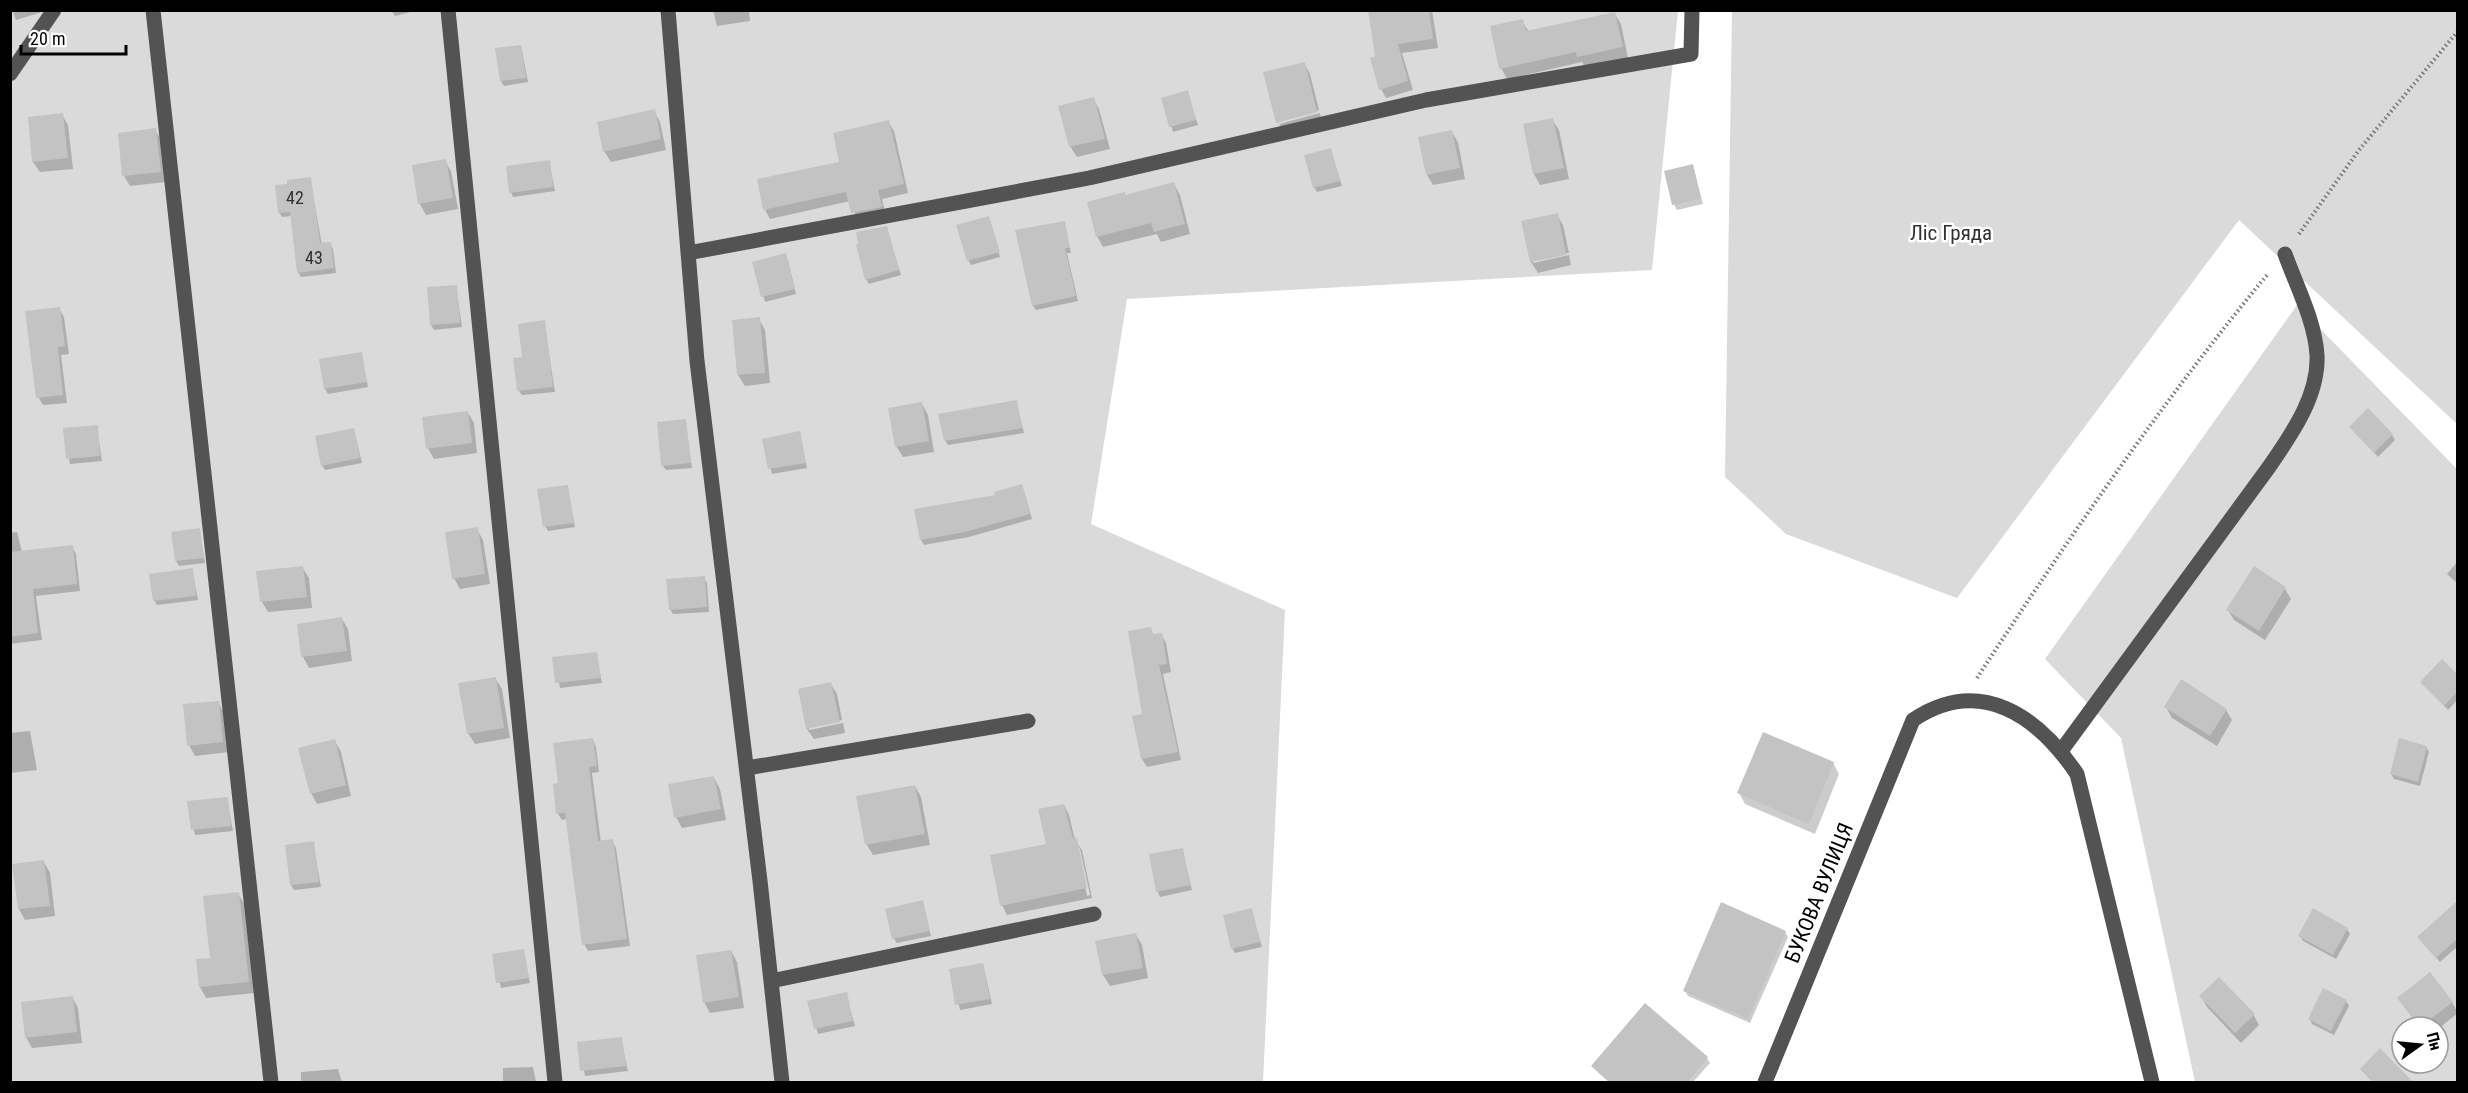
<svg xmlns="http://www.w3.org/2000/svg" width="2468" height="1093" font-family="'Roboto Condensed',sans-serif">
	<style>
		.green { fill: #dadada; fill-rule: evenodd }
		.shadow { fill: #0003; fill-rule: evenodd }
		.building { fill: #c3c3c3 }
		.lines { fill: none; stroke-linecap: round; stroke-linejoin: round }
		.path { stroke: #757575; stroke-width: 4; stroke-dasharray: 1.5 3; stroke-linecap: butt }
		.minor { stroke: #535353; stroke-width: 15 }
		.labels { text-anchor: middle; dominant-baseline: central; stroke-width: 5; stroke-linejoin: round; paint-order: stroke }
		.number-label { font-size: 18px; fill: #313131 }
		.park-label { font-size: 21px; fill: #313131; stroke: #fff }
		.street-label { font-size: 21px; fill: #000; stroke: #fff }
	</style>
	<rect width="100%" height="100%" fill="#fff"/>
	<!-- green -->
	<path class="green" d="M 10,11 L 1678,11 L 1652,270 L 1127,299 L 1091,524 L 1285,610 L 1263,1082 L 11,1082 Z
		M 1732,11 L 2457,11 L 2457,424 L 2239,220 L 1957,598 L 1786,534 L 1725,477 Z
		M 2297,305 L 2457,469 L 2457,1082 L 2195,1082 L 2121,738 L 2045,659 ZM 2402,1027 L 2438,1027 L 2438,1063 L 2402,1063 Z"/>
	<!-- shadow -->
	<path class="shadow" d="M 12,10 L 49,10 L 16,20 Z
		M 391,10 L 420,10 L 395,16 Z
		M 713,10 L 749,10 L 750,21 L 717,26 Z
		M 1370,10 L 1432,10 L 1438,48 L 1402,53 L 1413,90 L 1386,98 L 1381,89 Z
		M 1614,13 L 1621,24 L 1628,58 L 1585,67 L 1582,62 L 1507,79 L 1501,68 L 1522,21 L 1529,32 Z
		M 521,46 L 528,82 L 504,86 L 501,81 Z
		M 1304,63 L 1310,74 L 1319,110 L 1278,121 L 1278,124 L 1265,73 Z
		M 1187,92 L 1198,125 L 1173,132 L 1163,99 Z
		M 1093,99 L 1099,109 L 1110,149 L 1077,157 L 1070,146 Z
		M 654,111 L 660,122 L 666,150 L 611,162 L 604,151 Z
		M 1320,113 L 1322,123 L 1284,133 L 1279,124 Z
		M 62,115 L 68,125 L 73,169 L 40,172 L 33,162 Z
		M 1552,119 L 1559,130 L 1569,179 L 1540,185 L 1534,174 L 1525,125 Z
		M 888,122 L 894,131 L 908,193 L 882,199 L 886,216 L 858,221 L 850,201 L 770,219 L 765,210 L 841,163 Z
		M 155,130 L 162,141 L 166,182 L 130,186 L 124,176 Z
		M 1451,131 L 1458,142 L 1465,179 L 1433,185 L 1427,175 Z
		M 1330,149 L 1342,186 L 1317,192 L 1314,187 Z
		M 445,161 L 451,171 L 458,209 L 426,215 L 420,204 L 413,166 Z
		M 549,161 L 555,191 L 513,197 L 511,192 Z
		M 1693,166 L 1703,204 L 1677,210 L 1674,205 Z
		M 310,179 L 322,245 L 330,244 L 333,249 L 336,273 L 301,277 L 298,272 L 292,216 L 282,217 L 279,212 Z
		M 1174,184 L 1180,195 L 1190,234 L 1161,242 L 1157,234 L 1103,247 L 1097,236 L 1126,197 Z
		M 1557,215 L 1563,225 L 1569,253 L 1533,260 L 1533,263 L 1569,255 L 1571,265 L 1538,273 L 1531,262 L 1523,222 Z
		M 989,217 L 1000,257 L 971,265 L 968,260 Z
		M 1064,223 L 1071,253 L 1067,253 L 1078,301 L 1036,310 L 1033,306 Z
		M 886,227 L 901,275 L 869,284 L 866,279 Z
		M 788,260 L 796,294 L 765,302 L 754,263 Z
		M 456,287 L 462,327 L 434,330 L 431,325 L 428,289 Z
		M 59,308 L 64,317 L 69,354 L 61,355 L 67,403 L 43,405 L 38,397 Z
		M 759,319 L 765,330 L 770,383 L 745,386 L 738,375 Z
		M 544,322 L 555,392 L 522,395 L 519,391 L 524,359 Z
		M 361,353 L 368,387 L 328,394 L 325,389 Z
		M 1016,402 L 1024,433 L 948,445 L 945,440 Z
		M 922,404 L 928,415 L 934,452 L 903,457 L 896,446 Z
		M 468,413 L 474,423 L 477,453 L 434,459 L 428,448 Z
		M 685,420 L 692,468 L 666,470 L 663,466 Z
		M 97,427 L 102,461 L 70,464 L 64,429 Z
		M 2351,427 L 2392,435 L 2395,440 L 2378,457 Z
		M 354,430 L 362,463 L 325,470 L 322,465 Z
		M 799,433 L 807,468 L 772,474 L 764,440 Z
		M 567,486 L 575,527 L 548,531 L 545,526 Z
		M 1024,491 L 1032,519 L 969,537 L 924,545 L 921,540 Z
		M 477,529 L 483,540 L 490,584 L 460,589 L 454,578 Z
		M 199,530 L 205,563 L 179,566 L 176,561 Z
		M 17,532 L 22,552 L 72,547 L 76,554 L 80,591 L 36,596 L 42,640 L 10,644 L 10,533 Z
		M 2458,561 L 2458,584 L 2447,574 Z
		M 302,567 L 309,578 L 312,608 L 268,612 L 262,602 Z
		M 192,570 L 198,600 L 157,605 L 154,600 Z
		M 704,578 L 707,583 L 709,612 L 673,614 L 670,609 Z
		M 2285,589 L 2291,599 L 2265,640 L 2234,620 L 2228,610 Z
		M 342,619 L 348,629 L 352,661 L 309,668 L 303,657 L 298,625 Z
		M 1150,628 L 1154,636 L 1161,634 L 1166,643 L 1171,672 L 1163,674 L 1181,760 L 1147,767 L 1142,759 L 1134,717 L 1144,715 Z
		M 596,653 L 602,683 L 560,688 L 554,658 Z
		M 2442,661 L 2458,676 L 2458,699 L 2448,710 L 2422,682 Z
		M 495,678 L 502,689 L 510,738 L 475,744 L 468,733 Z
		M 830,683 L 837,694 L 842,720 L 809,727 L 809,730 L 843,723 L 845,733 L 814,739 L 807,729 L 799,690 Z
		M 218,702 L 224,713 L 229,752 L 195,756 L 189,745 Z
		M 2166,707 L 2226,710 L 2232,720 L 2217,746 L 2172,718 Z
		M 30,731 L 37,770 L 10,773 L 10,733 Z
		M 593,740 L 596,747 L 599,772 L 592,773 L 601,843 L 612,841 L 616,848 L 630,946 L 588,951 L 584,944 L 567,819 L 562,820 L 558,814 L 559,784 Z
		M 335,741 L 341,752 L 351,796 L 317,804 L 311,793 Z
		M 2426,747 L 2429,752 L 2420,786 L 2394,779 L 2391,774 Z
		M 1833,763 L 1839,774 L 1815,834 L 1745,804 L 1739,793 Z
		M 714,778 L 720,789 L 726,820 L 682,828 L 676,817 Z
		M 915,786 L 921,797 L 930,845 L 873,855 L 867,845 L 858,798 Z
		M 227,799 L 233,831 L 195,835 L 189,803 Z
		M 1064,805 L 1069,815 L 1075,840 L 1082,850 L 1092,898 L 1007,915 L 1002,905 L 1047,846 ZM 1077,845 L 1080,849 L 1090,895 L 1087,896 Z
		M 313,843 L 321,887 L 294,890 L 291,885 Z
		M 1182,849 L 1192,890 L 1160,897 L 1158,892 Z
		M 44,862 L 50,873 L 55,916 L 25,920 L 19,909 L 14,865 Z
		M 238,893 L 244,904 L 254,993 L 206,998 L 200,987 Z
		M 922,902 L 931,936 L 897,943 L 894,939 Z
		M 1251,910 L 1262,947 L 1235,953 L 1232,948 Z
		M 2448,912 L 2458,923 L 2458,946 L 2440,962 L 2422,942 Z
		M 2347,929 L 2350,934 L 2336,959 L 2303,941 L 2300,936 Z
		M 1785,932 L 1788,937 L 1750,1023 L 1688,996 L 1685,991 Z
		M 1136,935 L 1142,945 L 1148,978 L 1110,986 L 1103,975 L 1097,942 Z
		M 523,951 L 530,983 L 501,988 L 493,956 Z
		M 731,951 L 737,962 L 744,1008 L 710,1013 L 704,1002 Z
		M 983,964 L 992,1004 L 960,1010 L 951,970 Z
		M 846,994 L 855,1026 L 818,1034 L 809,1002 Z
		M 2201,996 L 2253,1014 L 2259,1025 L 2241,1043 L 2207,1007 Z
		M 72,997 L 78,1008 L 82,1043 L 32,1048 L 26,1037 Z
		M 2399,999 L 2452,1002 L 2458,1013 L 2438,1029 L 2419,1027 Z
		M 2346,1001 L 2349,1006 L 2334,1035 L 2312,1024 L 2310,1019 Z
		M 621,1039 L 628,1071 L 585,1076 L 579,1044 Z
		M 1707,1058 L 1710,1063 L 1693,1082 L 1609,1082 L 1593,1067 Z
		M 533,1067 L 536,1082 L 503,1082 L 503,1068 Z
		M 338,1069 L 342,1082 L 301,1082 L 301,1072 Z"/>
	<!-- building -->
	<path class="building" d="M 1368,10 L 1429,10 L 1433,39 L 1398,44 L 1408,81 L 1379,90 L 1370,58 L 1375,56 Z
		M 1615,12 L 1623,47 L 1577,57 L 1576,52 L 1499,69 L 1490,26 L 1523,19 L 1526,31 Z
		M 521,45 L 526,78 L 500,81 L 495,48 Z
		M 1305,62 L 1317,112 L 1276,123 L 1263,72 Z
		M 1188,90 L 1196,120 L 1169,127 L 1161,98 Z
		M 1094,97 L 1105,139 L 1069,147 L 1058,106 Z
		M 655,109 L 661,139 L 603,152 L 597,122 Z
		M 63,113 L 68,158 L 32,162 L 28,117 Z
		M 1553,118 L 1564,168 L 1533,174 L 1523,124 Z
		M 889,120 L 904,184 L 878,190 L 882,207 L 851,213 L 846,192 L 763,210 L 757,179 L 839,162 L 833,133 Z
		M 156,128 L 161,172 L 122,176 L 118,133 Z
		M 1452,130 L 1460,168 L 1426,175 L 1418,137 Z
		M 1331,148 L 1340,181 L 1313,188 L 1304,155 Z
		M 446,159 L 453,198 L 418,204 L 412,165 Z
		M 550,160 L 553,187 L 509,193 L 506,166 Z
		M 1693,164 L 1701,199 L 1672,205 L 1664,171 Z
		M 311,177 L 320,243 L 331,242 L 334,268 L 297,273 L 290,212 L 278,213 L 275,185 L 287,184 L 287,180 Z
		M 1174,182 L 1185,224 L 1154,232 L 1151,223 L 1096,237 L 1087,202 L 1125,192 L 1125,195 Z
		M 1558,213 L 1566,255 L 1530,262 L 1521,221 Z
		M 989,216 L 1000,252 L 967,261 L 956,225 Z
		M 1065,221 L 1070,248 L 1065,248 L 1076,296 L 1032,306 L 1015,230 Z
		M 887,226 L 899,270 L 865,280 L 856,245 L 858,244 L 856,232 Z
		M 786,253 L 795,289 L 761,297 L 752,262 Z
		M 457,285 L 460,323 L 430,325 L 427,287 Z
		M 60,307 L 65,346 L 58,347 L 63,395 L 36,398 L 25,311 Z
		M 760,317 L 765,373 L 737,375 L 732,320 Z
		M 545,320 L 553,387 L 517,391 L 513,358 L 522,357 L 518,324 Z
		M 362,352 L 367,382 L 324,389 L 319,359 Z
		M 1017,400 L 1022,428 L 944,441 L 938,414 Z
		M 922,402 L 929,441 L 895,447 L 888,408 Z
		M 2368,408 L 2393,434 L 2374,453 L 2349,427 Z
		M 468,411 L 472,443 L 426,449 L 422,417 Z
		M 686,419 L 691,463 L 661,466 L 657,422 Z
		M 98,425 L 100,456 L 66,459 L 63,428 Z
		M 354,428 L 360,458 L 321,466 L 315,436 Z
		M 800,431 L 806,463 L 768,469 L 762,439 Z
		M 1022,484 L 1030,514 L 965,532 L 920,540 L 914,509 L 995,495 L 994,492 Z
		M 568,485 L 574,523 L 543,527 L 537,489 Z
		M 478,527 L 485,574 L 452,579 L 445,532 Z
		M 200,528 L 204,558 L 175,561 L 171,532 Z
		M 73,545 L 77,584 L 33,589 L 38,633 L 10,637 L 10,552 Z
		M 303,566 L 307,597 L 260,602 L 256,571 Z
		M 2254,566 L 2286,587 L 2259,631 L 2226,610 Z
		M 193,568 L 196,596 L 153,601 L 149,574 Z
		M 705,576 L 707,607 L 669,610 L 666,579 Z
		M 342,617 L 347,651 L 301,657 L 297,624 Z
		M 1151,627 L 1153,634 L 1162,633 L 1167,664 L 1159,665 L 1178,752 L 1141,759 L 1132,716 L 1142,714 L 1128,631 Z
		M 597,652 L 601,678 L 555,683 L 552,657 Z
		M 2442,659 L 2457,674 L 2457,692 L 2444,706 L 2420,682 Z
		M 496,677 L 504,728 L 467,734 L 458,683 Z
		M 2181,679 L 2227,709 L 2210,736 L 2164,707 Z
		M 831,682 L 840,722 L 806,729 L 798,689 Z
		M 219,701 L 223,742 L 187,746 L 183,704 Z
		M 1763,732 L 1834,762 L 1809,824 L 1737,793 Z
		M 593,738 L 597,766 L 589,767 L 598,841 L 613,839 L 627,939 L 582,945 L 565,813 L 556,814 L 553,784 L 558,783 L 553,743 Z
		M 2399,738 L 2427,746 L 2418,782 L 2390,774 Z
		M 335,739 L 346,785 L 310,794 L 298,748 Z
		M 714,776 L 721,809 L 674,818 L 668,784 Z
		M 915,785 L 925,834 L 865,845 L 856,796 Z
		M 228,797 L 231,826 L 191,830 L 187,801 Z
		M 1064,804 L 1073,839 L 1077,838 L 1087,888 L 1000,906 L 990,855 L 1046,844 L 1038,809 Z
		M 314,841 L 319,882 L 290,885 L 285,845 Z
		M 1183,848 L 1190,885 L 1156,892 L 1149,854 Z
		M 44,860 L 50,906 L 18,909 L 12,864 Z
		M 239,892 L 249,982 L 199,987 L 196,959 L 210,958 L 203,896 Z
		M 923,900 L 930,931 L 892,939 L 885,909 Z
		M 2457,901 L 2457,939 L 2436,958 L 2417,937 Z
		M 1721,902 L 1786,931 L 1748,1019 L 1683,991 Z
		M 1252,908 L 1260,942 L 1231,949 L 1223,915 Z
		M 2313,908 L 2348,928 L 2333,955 L 2298,936 Z
		M 1136,933 L 1143,968 L 1102,975 L 1095,941 Z
		M 524,949 L 529,978 L 496,983 L 492,954 Z
		M 731,950 L 739,997 L 703,1003 L 696,955 Z
		M 983,963 L 990,999 L 955,1005 L 949,969 Z
		M 2430,972 L 2453,1002 L 2420,1027 L 2397,998 Z
		M 2219,977 L 2255,1014 L 2235,1033 L 2199,996 Z
		M 2323,988 L 2347,1000 L 2331,1031 L 2308,1019 Z
		M 847,992 L 853,1021 L 814,1029 L 807,1001 Z
		M 73,996 L 77,1032 L 25,1038 L 21,1002 Z
		M 1645,1003 L 1708,1057 L 1687,1083 L 1610,1083 L 1591,1066 Z
		M 622,1037 L 626,1066 L 580,1071 L 577,1042 Z
		M 2380,1048 L 2414,1083 L 2373,1083 L 2360,1069 Z"/>
	<g class="lines">
		<!-- path -->
		<path class="path" d="M 2299,234 L 2359,150 L 2458,31
			M 1977,678 C 2068,539 2161,403 2267,275"/>
		<!-- minor -->
		<path class="minor" d="M 153,10 L 271,1082
			M 448,10 L 555,1082
			M 668,10 L 697,361 L 760,881 L 782,1082
			M 10,74 L 54,10
			M 688,253 L 1089,178 L 1426,100 L 1691,54 L 1692,10
			M 2061,751 L 2269,467 C 2291,435 2319,396 2317,355 C 2315,321 2296,285 2285,254
			M 747,768 L 1028,721
			M 771,981 L 1094,914
			M 1765,1082 L 1913,720 C 1980,675 2038,716 2077,774 L 2152,1082"/>
	</g>
	<g class="labels">
		<!-- number labels -->
		<g class="number-label">
			<text x="295" y="197">42</text>
			<text x="314" y="257">43</text>
		</g>
		<!-- park labels -->
		<g class="park-label">
			<text x="1951" y="233">Ліс Гряда</text>
		</g>
		<!-- street labels -->
		<g class="street-label">
			<text transform="translate(1819 893) rotate(-68)">БУКОВА ВУЛИЦЯ</text>
		</g>
	</g>
	<!-- border -->
	<rect width="2468" height="1093" fill="none" stroke="#000000" stroke-width="24"/>
	<!-- north arrow -->
	<g transform="translate(2420 1045) rotate(75)"><circle r="28" fill="#ffffff" stroke="#999999" stroke-width="1.5"/>
	<path d="M0-4.5L10 22L0 15L-10 22Z" fill="#000000"/>
	<text y="-9" font-size="16" font-weight="bold" text-anchor="middle" fill="#000000">Пн</text>
	</g>
	<!-- scale -->
	<path d="M21 45v9h105v-9" fill="none" stroke="#000000" stroke-width="3"/>
	<text x="30" y="45" font-size="18" fill="#000000" stroke="#ffffff" stroke-width="4.5" paint-order="stroke">20 m</text>
</svg>
